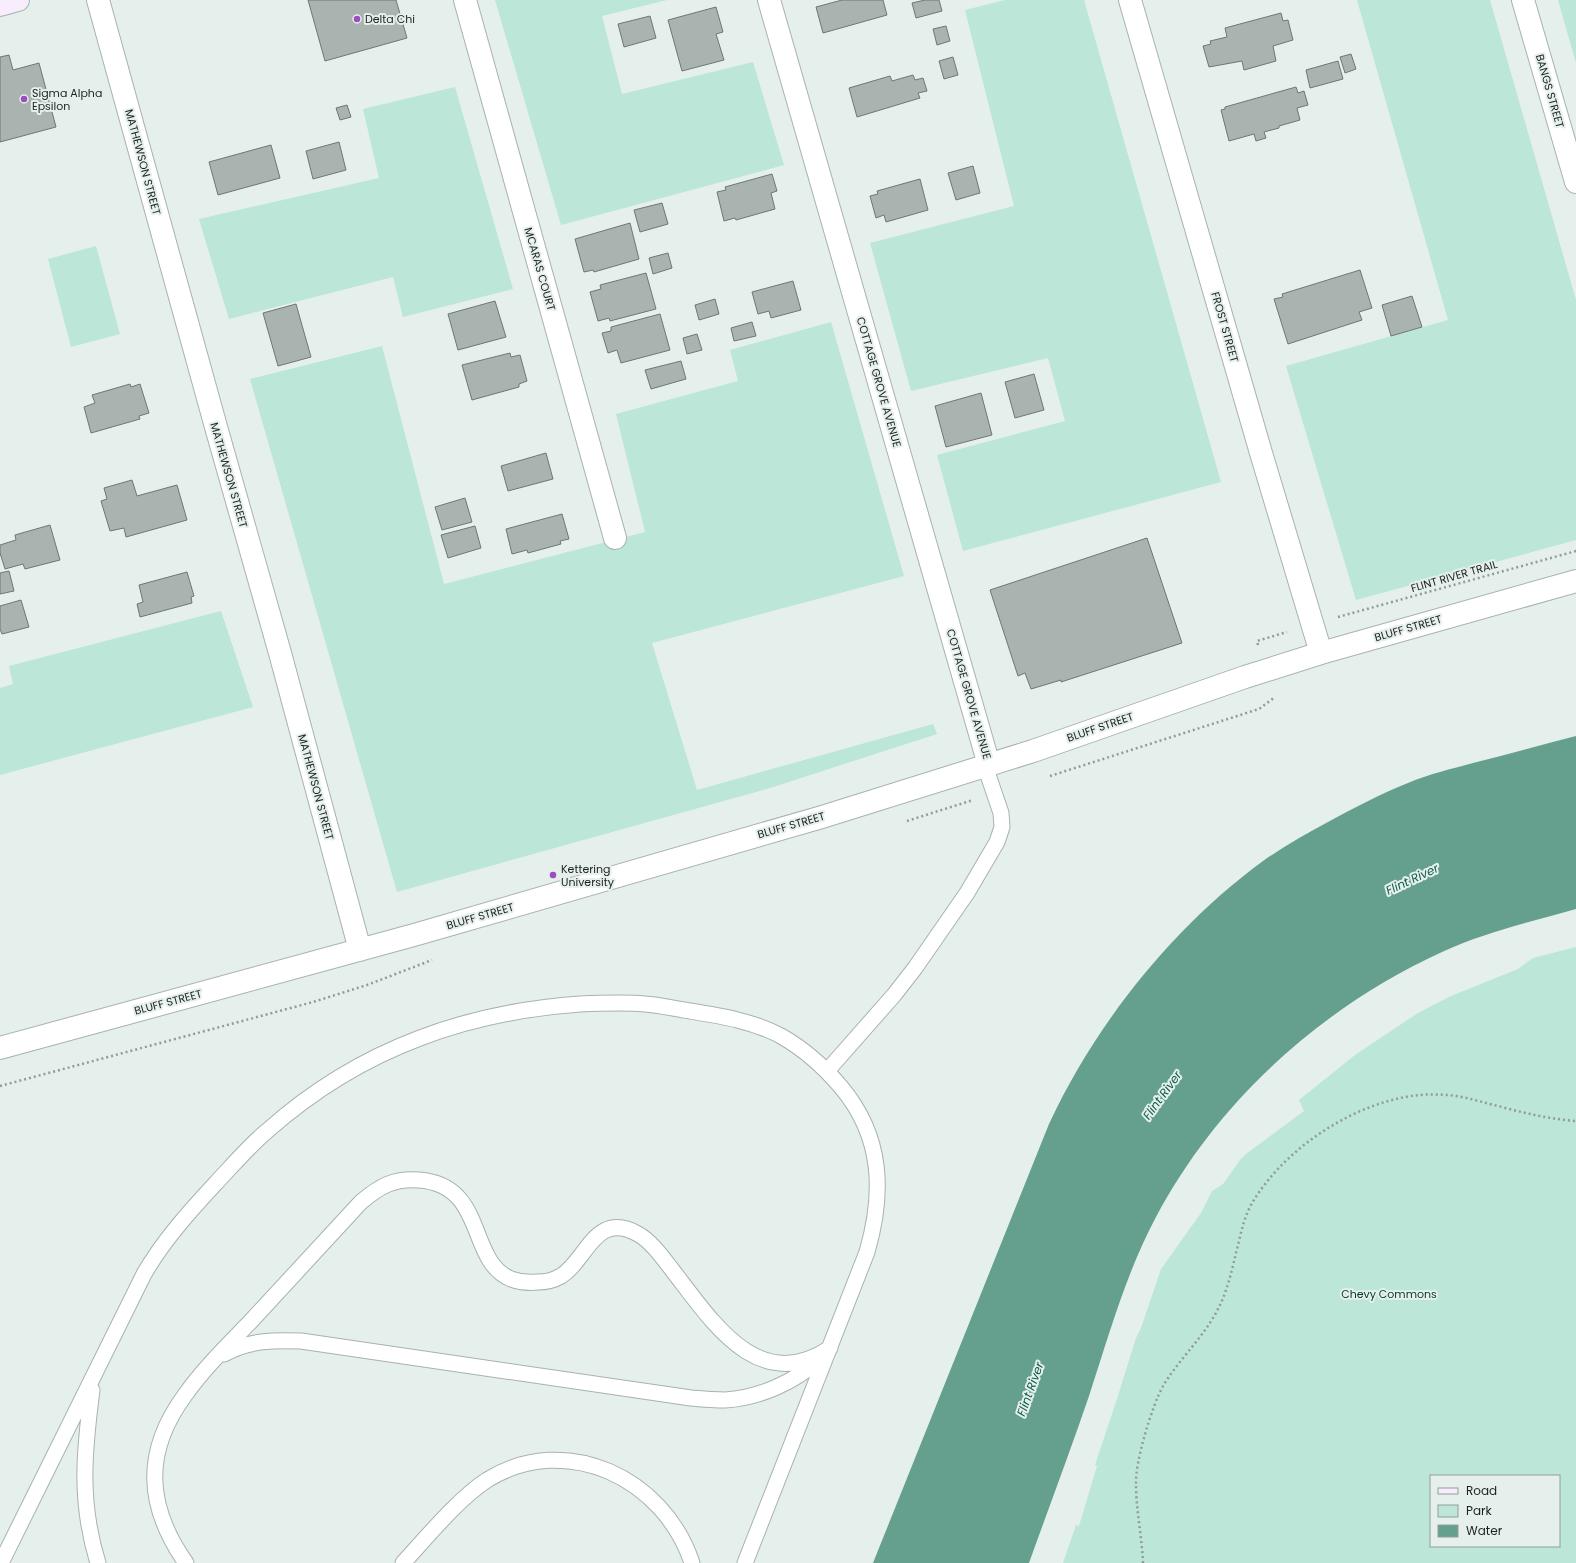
<svg xmlns="http://www.w3.org/2000/svg" width="1576" height="1563" font-family="Poppins,sans-serif">
	<style>
		.green { fill: #bbe6d8; fill-rule: evenodd }
		.water { fill: #659f8d }
		.building { fill: #a9b3b0; stroke: #6e7773 }
		.lines { fill: none; stroke-linecap: round; stroke-linejoin: round }
		.lane-casing { stroke: #a8b2ae; stroke-width: 17 }
		.street-casing { stroke: #a8b2ae; stroke-width: 24 }
		.secondary-casing { stroke: #a8b2ae; stroke-width: 24 }
		.path { stroke: #939a97; stroke-width: 2.5; stroke-dasharray: 2 3; stroke-linecap: butt }
		.lane { stroke: #fff; stroke-width: 15 }
		.street { stroke: #fff; stroke-width: 22 }
		.secondary { stroke: #f7edfc; stroke-width: 22 }
		.poi-dot { fill: #9c4dbe; stroke: #e5efeb; stroke-width: 1.5 }
		.labels { text-anchor: middle; dominant-baseline: central; stroke-width: 4; stroke-linejoin: round; paint-order: stroke }
		.poi-label { font-size: 11px; fill: #1d211f; stroke: #e5efeb; text-anchor: start }
		.street-label { font-size: 11px; fill: #1d211f; stroke: #e5efeb }
		.park-label { font-size: 11px; fill: #01392d; stroke: #e5efeb }
		.water-label { font-size: 12px; font-style: italic; fill: #0e5d4b; stroke: #e5efeb }
	</style>
	<rect width="100%" height="100%" fill="#e5efeb"/>
	<!-- green -->
	<path class="green" d="M 495,0 L 667,0 L 602,16 L 622,94 L 753,62 L 784,165 L 561,225 Z
		M 1005,0 L 1084,0 L 1221,482 L 963,551 L 937,455 L 1065,421 L 1048,358 L 911,391 L 870,243 L 1014,206 L 965,10 Z
		M 1357,0 L 1490,0 L 1576,300 L 1576,540 L 1356,600 L 1286,366 L 1448,320 Z
		M 1558,0 L 1576,0 L 1576,63 Z
		M 455,87 L 513,289 L 403,317 L 393,277 L 229,319 L 199,219 L 379,178 L 363,109 Z
		M 96,246 L 120,334 L 71,347 L 48,259 Z
		M 831,322 L 904,576 L 652,643 L 697,790 L 933,724 L 937,734 L 770,788 L 397,892 L 250,379 L 382,346 L 444,584 L 645,532 L 616,414 L 738,381 L 730,350 Z
		M 221,611 L 253,707 L 0,775 L 0,688 L 13,684 L 9,666 Z
		M 1576,947 L 1576,1563 L 1063,1563 L 1076,1525 L 1079,1526 L 1097,1466 L 1095,1465 L 1117,1399 L 1136,1338 L 1141,1328 L 1161,1269 L 1201,1213 L 1212,1191 L 1223,1184 L 1240,1160 L 1246,1154 L 1304,1111 L 1299,1100 L 1355,1055 L 1418,1013 L 1451,996 L 1518,969 L 1533,958 ZM 1431,1476 L 1559,1476 L 1559,1546 L 1431,1546 Z"/>
	<!-- water -->
	<path class="water" d="M 1576,736 L 1576,909 C 1530,922 1485,932 1442,952 C 1322,1007 1218,1100 1156,1217 C 1126,1273 1109,1335 1089,1396 C 1070,1452 1049,1507 1029,1563 L 873,1563 L 1049,1124 C 1096,1023 1173,927 1263,861 C 1284,846 1306,834 1328,822 C 1354,808 1380,794 1408,783 C 1429,774 1451,769 1473,763 C 1508,754 1542,745 1576,736 Z"/>
	<!-- building -->
	<path class="building" d="M 308,0 L 396,0 L 407,38 L 325,61 Z
		M 842,0 L 883,0 L 887,15 L 823,33 L 816,7 Z
		M 925,0 L 939,0 L 942,11 L 916,18 L 912,3 Z
		M 716,7 L 723,32 L 716,34 L 724,60 L 682,71 L 668,20 Z
		M 1281,13 L 1283,21 L 1288,20 L 1293,40 L 1273,46 L 1276,61 L 1244,70 L 1242,61 L 1209,67 L 1203,46 L 1211,44 L 1210,41 L 1227,37 L 1225,28 Z
		M 650,16 L 656,38 L 624,47 L 618,24 Z
		M 946,26 L 950,41 L 937,45 L 933,29 Z
		M 1351,54 L 1356,69 L 1345,73 L 1340,57 Z
		M 9,55 L 13,70 L 39,63 L 56,127 L 0,142 L 0,57 Z
		M 953,57 L 958,75 L 944,79 L 939,61 Z
		M 1338,61 L 1343,79 L 1310,88 L 1306,70 Z
		M 913,75 L 915,80 L 923,78 L 927,91 L 918,93 L 920,98 L 857,117 L 849,88 L 890,76 L 892,81 Z
		M 1296,87 L 1298,93 L 1304,91 L 1308,105 L 1297,108 L 1300,120 L 1279,126 L 1279,128 L 1264,132 L 1266,138 L 1256,141 L 1254,134 L 1229,141 L 1221,110 L 1225,109 L 1225,107 Z
		M 347,105 L 351,117 L 340,120 L 336,108 Z
		M 339,142 L 346,170 L 313,179 L 306,151 Z
		M 271,145 L 280,178 L 218,195 L 209,162 Z
		M 973,166 L 980,193 L 956,200 L 948,173 Z
		M 772,174 L 777,191 L 771,193 L 775,209 L 736,220 L 735,218 L 724,221 L 717,192 L 726,190 L 725,187 Z
		M 920,179 L 928,210 L 886,222 L 884,215 L 876,218 L 870,196 L 878,194 L 877,191 Z
		M 662,203 L 668,224 L 640,232 L 634,210 Z
		M 630,223 L 639,259 L 594,272 L 593,270 L 584,272 L 575,239 Z
		M 668,253 L 672,268 L 653,274 L 649,258 Z
		M 1360,270 L 1372,308 L 1359,312 L 1362,320 L 1288,344 L 1274,299 L 1283,297 L 1282,294 Z
		M 646,273 L 656,309 L 610,321 L 609,318 L 598,321 L 590,292 L 601,289 L 600,285 Z
		M 793,281 L 801,310 L 771,318 L 769,311 L 758,314 L 752,292 Z
		M 1412,296 L 1422,327 L 1391,336 L 1382,305 Z
		M 715,299 L 719,314 L 699,320 L 695,305 Z
		M 495,301 L 506,337 L 458,350 L 448,314 Z
		M 296,304 L 311,357 L 278,366 L 263,313 Z
		M 660,314 L 670,350 L 621,363 L 617,350 L 608,353 L 602,333 L 611,331 L 611,327 Z
		M 752,322 L 756,336 L 734,341 L 731,328 Z
		M 697,334 L 702,350 L 687,354 L 683,338 Z
		M 510,353 L 511,357 L 520,355 L 527,381 L 519,384 L 519,387 L 472,400 L 462,365 Z
		M 681,361 L 686,379 L 651,389 L 645,370 Z
		M 1034,374 L 1044,410 L 1015,418 L 1005,382 Z
		M 130,384 L 131,387 L 140,384 L 149,413 L 139,416 L 140,419 L 91,433 L 84,407 L 95,403 L 92,395 Z
		M 981,393 L 992,435 L 946,447 L 935,406 Z
		M 546,453 L 553,479 L 508,491 L 501,466 Z
		M 132,480 L 137,496 L 177,485 L 187,520 L 126,537 L 124,528 L 110,531 L 101,501 L 107,499 L 104,488 Z
		M 465,498 L 472,522 L 442,530 L 435,507 Z
		M 562,514 L 569,539 L 560,541 L 561,544 L 528,553 L 527,550 L 512,554 L 506,529 Z
		M 50,525 L 60,560 L 25,569 L 23,564 L 5,569 L 0,553 L 0,545 L 16,540 L 15,535 Z
		M 475,526 L 481,548 L 448,558 L 441,535 Z
		M 1147,538 L 1182,643 L 1061,682 L 1061,680 L 1031,689 L 1025,673 L 1018,676 L 990,590 Z
		M 9,571 L 14,591 L 0,594 L 0,573 Z
		M 187,572 L 194,596 L 191,597 L 192,603 L 140,617 L 137,604 L 143,602 L 139,585 Z
		M 21,600 L 29,627 L 2,634 L 0,629 L 0,606 Z"/>
	<g class="lines">
		<defs>
			<path id="lane" d="M 827,1071 L 894,995 L 915,968 L 967,893 L 997,842 L 1002,827 L 1001,813 L 985,766
				M 224,1354 C 249,1340 274,1340 301,1341 L 691,1398 C 702,1399 714,1400 725,1400 C 759,1398 795,1382 820,1359
				M 92,1390 C 84,1452 79,1502 98,1563
				M 1,1563 L 144,1274 C 163,1241 189,1212 215,1184 C 232,1166 248,1147 267,1131 C 312,1091 364,1059 420,1038 C 472,1018 525,1008 580,1004 C 602,1003 624,1002 645,1004 C 660,1005 675,1009 690,1011 C 721,1016 753,1021 781,1036 C 804,1049 824,1067 841,1087 C 883,1137 884,1193 867,1252 L 745,1563
				M 186,1563 C 146,1506 143,1452 185,1395 C 204,1368 229,1344 252,1320 C 288,1281 325,1241 361,1202 C 380,1186 394,1178 419,1180 C 487,1185 467,1261 511,1279 C 519,1282 528,1283 538,1282 C 545,1282 554,1280 561,1276 C 587,1260 595,1210 638,1234 C 652,1242 663,1258 673,1271 C 712,1321 758,1396 830,1348
				M 403,1563 C 427,1537 458,1499 487,1480 C 566,1431 664,1478 692,1563"/>
			<path id="street" d="M 98,0 L 216,427 L 280,653 L 360,950
				M 465,0 L 615,538
				M 769,0 L 989,765
				M 1130,0 L 1261,453 L 1321,653
				M 1523,0 L 1576,182
				M 0,1048 L 414,935 L 822,817 L 1033,751 L 1245,677 L 1321,653 L 1576,581"/>
			<path id="secondary" d="M 0,5 L 18,0"/>
		</defs>
		<!-- lane casing -->
		<use href="#lane" class="lane-casing"/>
		<!-- street casing -->
		<use href="#street" class="street-casing"/>
		<!-- secondary casing -->
		<use href="#secondary" class="secondary-casing"/>
		<!-- path -->
		<path class="path" d="M 1338,617 L 1576,551
			M 1258,645 L 1257,641 L 1287,632
			M 1050,776 L 1259,709 L 1275,697
			M 907,821 L 973,800
			M 0,1086 L 313,1002 L 367,985 L 432,960
			M 1143,1563 C 1142,1537 1136,1510 1136,1484 C 1135,1462 1152,1406 1163,1386 C 1179,1359 1204,1337 1218,1309 C 1229,1288 1233,1264 1239,1241 C 1242,1228 1245,1216 1251,1205 C 1286,1143 1374,1088 1446,1095 C 1464,1096 1481,1102 1498,1106 C 1524,1113 1549,1119 1576,1121"/>
		<!-- lane -->
		<use href="#lane" class="lane"/>
		<!-- street -->
		<use href="#street" class="street"/>
		<!-- secondary -->
		<use href="#secondary" class="secondary"/>
	</g>
	<!-- markers -->
	<g class="poi-dot">
		<circle cx="357" cy="19" r="4"/>
		<circle cx="24" cy="99" r="4"/>
		<circle cx="553" cy="875" r="4"/>
	</g>
	<g class="labels">
		<!-- poi labels -->
		<g class="poi-label">
			<text x="365" y="19">Delta Chi</text>
			<text x="32" y="93">Sigma Alpha<tspan x="32" dy="13">Epsilon</tspan></text>
			<text x="561" y="869">Kettering<tspan x="561" dy="13">University</tspan></text>
		</g>
		<!-- street labels -->
		<g class="street-label">
			<text transform="translate(1550 91) rotate(74)">BANGS STREET</text>
			<text transform="translate(143 162) rotate(75)">MATHEWSON STREET</text>
			<text transform="translate(540 269) rotate(74)">MCARAS COURT</text>
			<text transform="translate(1225 327) rotate(74)">FROST STREET</text>
			<text transform="translate(879 382) rotate(74)">COTTAGE GROVE AVENUE</text>
			<text transform="translate(229 475) rotate(74)">MATHEWSON STREET</text>
			<text transform="translate(1454 576) rotate(-16)">FLINT RIVER TRAIL</text>
			<text transform="translate(1408 628) rotate(-16)">BLUFF STREET</text>
			<text transform="translate(969 694) rotate(74)">COTTAGE GROVE AVENUE</text>
			<text transform="translate(1100 727) rotate(-19)">BLUFF STREET</text>
			<text transform="translate(316 787) rotate(75)">MATHEWSON STREET</text>
			<text transform="translate(791 825) rotate(-16)">BLUFF STREET</text>
			<text transform="translate(480 916) rotate(-16)">BLUFF STREET</text>
			<text transform="translate(168 1002) rotate(-15)">BLUFF STREET</text>
		</g>
		<!-- park labels -->
		<g class="park-label">
			<text x="1389" y="1294">Chevy Commons</text>
		</g>
		<!-- water labels -->
		<g class="water-label">
			<text transform="translate(1412 879) rotate(-25)">Flint River</text>
			<text transform="translate(1162 1095) rotate(-54)">Flint River</text>
			<text transform="translate(1030 1389) rotate(-70)">Flint River</text>
		</g>
	</g>
	<!-- legend -->
	<rect x="1430" y="1475" width="130" height="72" fill="#e5efeb" stroke="#959d99"/>
	<rect x="1438" y="1488" width="20" height="6" fill="#f7edfc" stroke="#959d99"/>
	<text x="1466" y="1495" font-size="12" fill="#1d211f">Road</text>
	<rect x="1438" y="1505" width="20" height="12" fill="#bbe6d8" stroke="#959d99"/>
	<text x="1466" y="1515" font-size="12" fill="#1d211f">Park</text>
	<rect x="1438" y="1525" width="20" height="12" fill="#659f8d" stroke="#959d99"/>
	<text x="1466" y="1535" font-size="12" fill="#1d211f">Water</text>
</svg>
